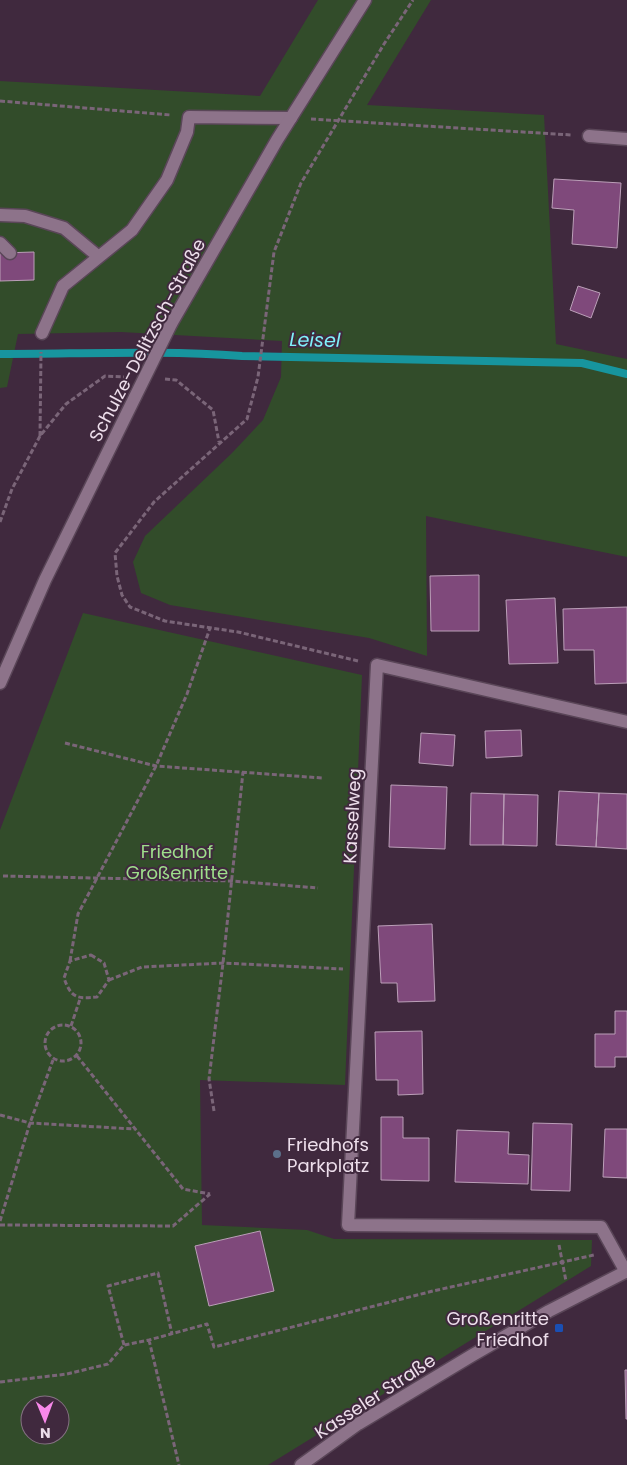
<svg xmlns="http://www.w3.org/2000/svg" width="627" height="1465" font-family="Poppins,sans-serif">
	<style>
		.green { fill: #324c2a; fill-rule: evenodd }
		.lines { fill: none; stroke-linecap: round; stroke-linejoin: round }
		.stream { stroke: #17959e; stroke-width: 8 }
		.building { fill: #7f497b; stroke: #bb9fb8 }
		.lane-casing { stroke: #5a4658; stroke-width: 15 }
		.street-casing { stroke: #5a4658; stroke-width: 15 }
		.secondary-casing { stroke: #5a4658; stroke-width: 15 }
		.path { stroke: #7a6578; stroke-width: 3; stroke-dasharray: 5 2.5; stroke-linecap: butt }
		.lane { stroke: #8d738a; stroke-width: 12 }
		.street { stroke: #8d738a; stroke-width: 12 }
		.secondary { stroke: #8d738a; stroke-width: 12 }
		.secondary-bridge-casing { stroke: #5a4658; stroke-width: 15; stroke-linecap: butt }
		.secondary-bridge { stroke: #8d738a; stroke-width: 12 }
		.service-dot { fill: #5c6f8a; stroke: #40293e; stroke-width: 2 }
		.transit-dot { fill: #1a4fb4; stroke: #40293e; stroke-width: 2 }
		.labels { text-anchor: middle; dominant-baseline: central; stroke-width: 4; stroke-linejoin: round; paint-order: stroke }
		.street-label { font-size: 18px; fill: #eddeeb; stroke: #40293e }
		.park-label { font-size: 18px; fill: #9ede8b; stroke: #40293e }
		.poi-label { font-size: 18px; fill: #eddeeb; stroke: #40293e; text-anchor: start }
		.water-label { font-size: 19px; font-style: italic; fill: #80f1fa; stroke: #40293e }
	</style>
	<rect width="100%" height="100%" fill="#40293e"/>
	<!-- green -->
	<path class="green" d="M 318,0 L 431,0 L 367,105 L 544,115 L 556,344 L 627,359 L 627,557 L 426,516 L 427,656 L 369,638 L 170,605 L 141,593 L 133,562 L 145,536 L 232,453 L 263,420 L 281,377 L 282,341 L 121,332 L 18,334 L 7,387 L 0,388 L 0,81 L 260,96 Z
		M 83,613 L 362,675 L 345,1085 L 200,1080 L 202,1225 L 307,1230 L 334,1239 L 592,1240 L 591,1266 L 268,1465 L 0,1465 L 0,830 ZM 30,1405 L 60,1405 L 60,1435 L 30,1435 Z"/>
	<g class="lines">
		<!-- stream -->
		<path class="stream" d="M 0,354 C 81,354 161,350 242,356 L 582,363 L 627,374"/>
	</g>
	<!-- building -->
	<path class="building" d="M 554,179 L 621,183 L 617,248 L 572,244 L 574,210 L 552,208 Z
		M 34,252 L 34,280 L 0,281 L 0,253 Z
		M 578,286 L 600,293 L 591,318 L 570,310 Z
		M 479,575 L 479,631 L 431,631 L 430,576 Z
		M 555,598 L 558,663 L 509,664 L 506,600 Z
		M 627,607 L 627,683 L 595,684 L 594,650 L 564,650 L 563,609 Z
		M 521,730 L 522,756 L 486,758 L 485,731 Z
		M 421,733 L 455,735 L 453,766 L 419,763 Z
		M 391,785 L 447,787 L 445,849 L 389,847 Z
		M 559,791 L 599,793 L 596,847 L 556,845 Z
		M 471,793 L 504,794 L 503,845 L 470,845 Z
		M 599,793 L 627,794 L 627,849 L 596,847 Z
		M 504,794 L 538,795 L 537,846 L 503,845 Z
		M 432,924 L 435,1001 L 398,1002 L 397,983 L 381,983 L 378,926 Z
		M 615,1011 L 627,1011 L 627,1057 L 615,1057 L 615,1067 L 595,1067 L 595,1034 L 615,1034 Z
		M 422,1031 L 423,1094 L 398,1095 L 398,1080 L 376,1080 L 375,1032 Z
		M 381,1117 L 403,1117 L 403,1138 L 429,1138 L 429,1181 L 381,1180 Z
		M 533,1123 L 572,1124 L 570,1191 L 531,1190 Z
		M 605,1129 L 627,1129 L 627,1178 L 603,1177 Z
		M 457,1130 L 509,1132 L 508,1154 L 529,1155 L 528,1184 L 455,1182 Z
		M 260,1231 L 274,1291 L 209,1306 L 195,1246 Z
		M 625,1370 L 627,1370 L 627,1419 L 626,1419 Z"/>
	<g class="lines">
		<defs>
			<path id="lane" d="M 0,215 L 25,216 L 64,228 L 99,257
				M 0,243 L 10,253
				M 42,333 L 63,286 L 132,230 L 167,180 L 187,132 L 189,117 L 291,118"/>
			<path id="street" d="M 589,136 L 627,139
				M 626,1272 L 601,1227 L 348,1225 L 377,665 L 627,722"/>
			<path id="secondary" d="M 171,324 L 277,140 L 365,0
				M 0,683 L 45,580 L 135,397
				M 301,1465 L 358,1424 L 471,1356 L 549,1311 L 627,1271"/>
		</defs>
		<!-- lane casing -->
		<use href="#lane" class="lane-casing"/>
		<!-- street casing -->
		<use href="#street" class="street-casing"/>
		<!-- secondary casing -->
		<use href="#secondary" class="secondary-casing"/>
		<!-- path -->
		<path class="path" d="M 0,101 L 171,115
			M 311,119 L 572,135
			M 165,379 L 176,380 L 213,410 L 219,442
			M 40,436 L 41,352
			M 0,522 L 12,489 L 40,436 L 66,404 L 105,376 L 124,377
			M 358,661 L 238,632 L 165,621 L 130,607 L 122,595 L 117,576 L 115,553 L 154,502 L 247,419 L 258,377 L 274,252 L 301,183 L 384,44 L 413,0
			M 65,743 L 156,766 L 322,778
			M 3,876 L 232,881 L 318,888
			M 91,955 L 104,963 L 109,980 L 97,997 C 77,999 71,998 64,978 L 70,961 Z
			M 70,961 L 78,914 L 156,766 L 187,694 L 210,628
			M 109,980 L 142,967 L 223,963 L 343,969
			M45 1043a18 18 0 1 1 36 0a18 18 0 1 1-36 0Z
			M 71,1026 L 80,999
			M 77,1056 L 183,1189 L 210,1194
			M 214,1111 L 209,1079 L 223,963 L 243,772
			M 0,1115 L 30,1123 L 134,1129
			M 0,1221 L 30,1123 L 53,1060
			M 0,1225 L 173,1226 L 210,1194
			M 559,1245 L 566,1281
			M 149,1340 L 179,1465
			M 124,1345 L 108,1286 L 158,1273 L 172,1334
			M 0,1382 L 67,1374 L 108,1364 L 124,1345 L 149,1340 L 207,1324 L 214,1347 L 433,1291 L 594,1255"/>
		<!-- lane -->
		<use href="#lane" class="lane"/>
		<!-- street -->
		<use href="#street" class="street"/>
		<!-- secondary -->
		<use href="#secondary" class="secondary"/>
		<defs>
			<path id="secondary-bridge" d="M 135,397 L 171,324"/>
		</defs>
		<!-- secondary-bridge casing -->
		<use href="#secondary-bridge" class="secondary-bridge-casing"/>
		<!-- secondary-bridge -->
		<use href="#secondary-bridge" class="secondary-bridge"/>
	</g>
	<!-- markers -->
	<circle class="service-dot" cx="277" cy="1154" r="5"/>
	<rect class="transit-dot" x="554" y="1323" width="10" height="10" rx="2.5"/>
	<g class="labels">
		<!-- street labels -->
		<g class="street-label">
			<text transform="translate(147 340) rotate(-62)">Schulze-Delitzsch-Straße</text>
			<text transform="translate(352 816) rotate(-87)">Kasselweg</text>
			<text transform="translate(375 1396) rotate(-33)">Kasseler Straße</text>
		</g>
		<!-- park labels -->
		<g class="park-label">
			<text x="177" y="851">Friedhof<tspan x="177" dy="21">Großenritte</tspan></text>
		</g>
		<!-- poi labels -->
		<g class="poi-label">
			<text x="287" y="1144">Friedhofs<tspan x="287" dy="21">Parkplatz</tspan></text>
			<text x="549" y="1318" text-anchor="end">Großenritte<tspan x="549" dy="21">Friedhof</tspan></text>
		</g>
		<!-- water labels -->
		<g class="water-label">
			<text transform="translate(315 340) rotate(1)">Leisel</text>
		</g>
	</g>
	<!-- north arrow -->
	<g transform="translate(45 1420) rotate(179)"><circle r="24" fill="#40293e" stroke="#857183"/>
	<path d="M0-4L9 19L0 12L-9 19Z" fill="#f888ea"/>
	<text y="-8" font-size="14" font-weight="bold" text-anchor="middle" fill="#eddeeb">N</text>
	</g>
</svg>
